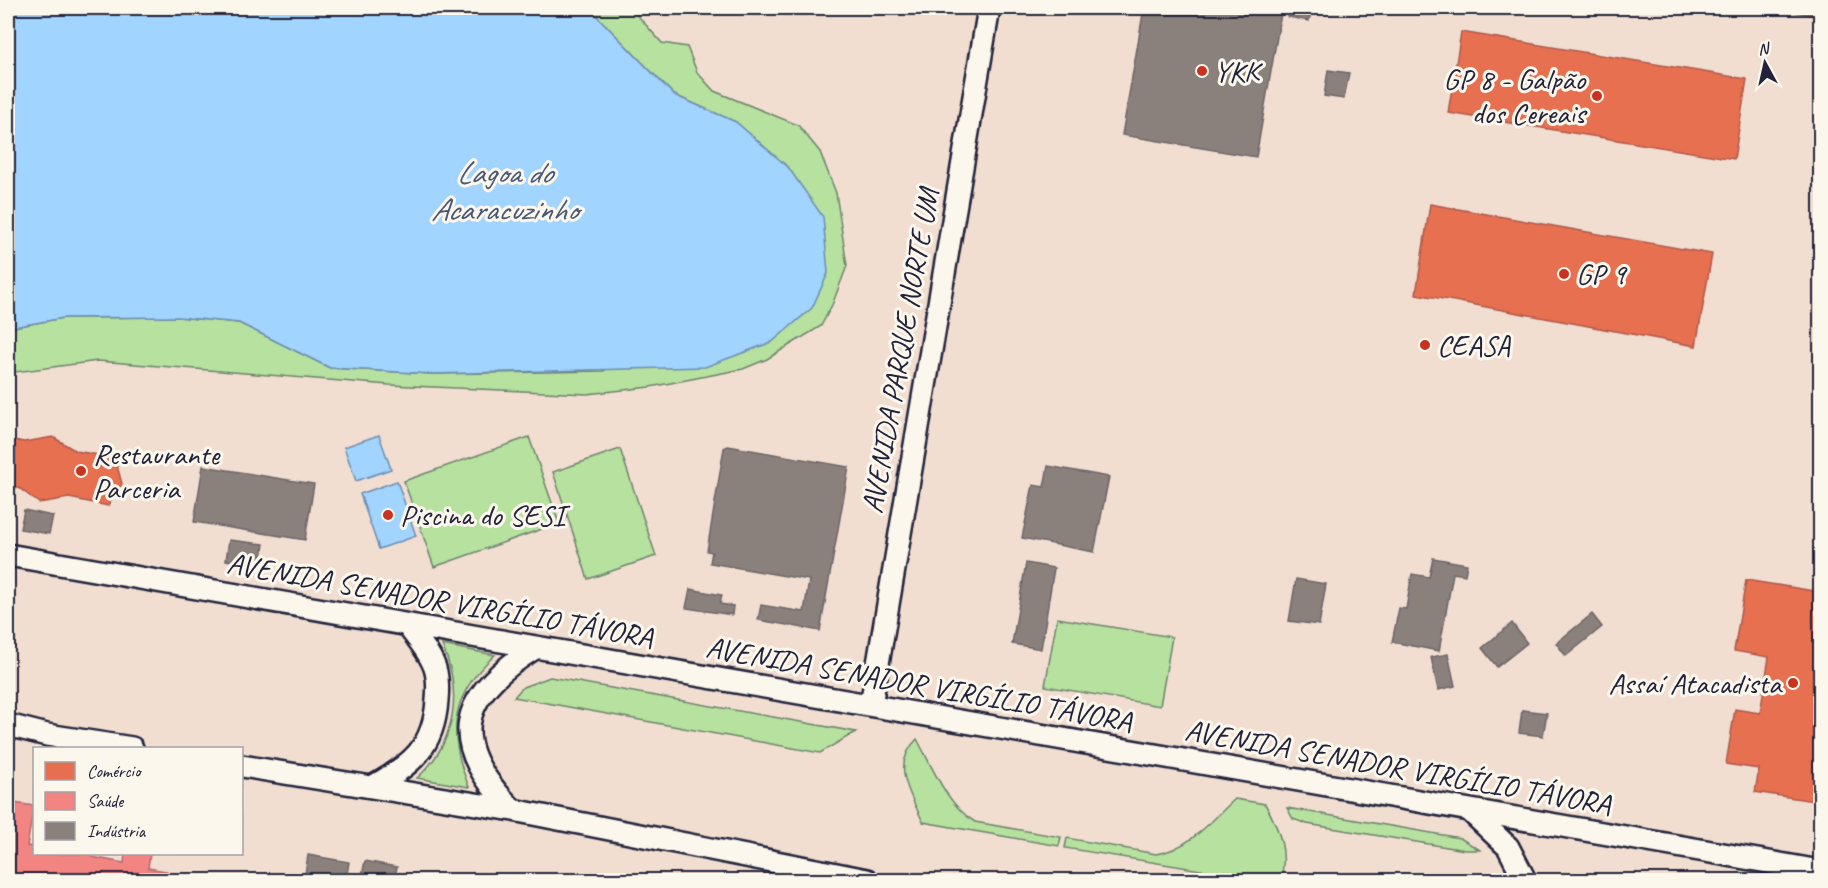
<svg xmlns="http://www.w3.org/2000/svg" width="1828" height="888" font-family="Caveat,sans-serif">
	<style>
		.built { fill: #f1ded1; fill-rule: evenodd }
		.green { fill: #b6e19e; stroke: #6c826c; stroke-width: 1.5 }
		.water { fill: #a1d4fe; stroke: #6e8db0; stroke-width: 1.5 }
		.shops { fill: #e76f51; stroke: #ac584a; stroke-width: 1.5 }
		.health { fill: #f28482; stroke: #b4676d; stroke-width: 1.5 }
		.industry { fill: #8a817c; stroke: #6b6468; stroke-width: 1.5 }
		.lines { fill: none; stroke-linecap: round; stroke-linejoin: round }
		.secondary-casing { stroke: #22223b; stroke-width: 26 }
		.secondary { stroke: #fbf7ec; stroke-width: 21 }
		.poi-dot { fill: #c8321e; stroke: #fbf7ec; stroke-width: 2 }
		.labels { text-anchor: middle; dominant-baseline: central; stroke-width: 6; stroke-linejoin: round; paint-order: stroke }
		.poi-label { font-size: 30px; fill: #22223b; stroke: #fbf7ec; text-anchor: start }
		.street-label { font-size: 30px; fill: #22223b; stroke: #fbf7ec }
		.water-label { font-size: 32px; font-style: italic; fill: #485776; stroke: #fbf7ec }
	</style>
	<rect width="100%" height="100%" fill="#fbf7ec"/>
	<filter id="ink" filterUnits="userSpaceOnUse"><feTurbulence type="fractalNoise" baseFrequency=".0167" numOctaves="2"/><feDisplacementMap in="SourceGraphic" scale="12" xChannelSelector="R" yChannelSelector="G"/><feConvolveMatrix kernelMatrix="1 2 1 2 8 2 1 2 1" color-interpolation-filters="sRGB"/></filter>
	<g filter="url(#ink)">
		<!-- built -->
		<path class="built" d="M 8,8 L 1820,8 L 1820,880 L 8,880 ZM 34,748 L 242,748 L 242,854 L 34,854 Z"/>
		<!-- green -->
		<path class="green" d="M 589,8 L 631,8 L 662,43 L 687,47 L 697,72 L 714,91 L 798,125 L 820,152 L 836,193 L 847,266 L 832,305 L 821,326 L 767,359 L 743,369 L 650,387 L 587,394 L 389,385 L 98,361 L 8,373 L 8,328 L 63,318 L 178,317 L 239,323 L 330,368 L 432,374 L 604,371 L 736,122 L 674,95 Z
			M 529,437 L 559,523 L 434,567 L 404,481 Z
			M 620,449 L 656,556 L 588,579 L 553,472 Z
			M 1057,618 L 1172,637 L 1160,706 L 1045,686 Z
			M 442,645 L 495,655 C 450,695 447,733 469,787 L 417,778 C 456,743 463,692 442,645 Z
			M 550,677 L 856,732 L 820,753 L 514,697 L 523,687 Z
			M 917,739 C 933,768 946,804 975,822 L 1061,837 L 1059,846 L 923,822 C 910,793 890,766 917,739 Z
			M 1235,799 L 1265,804 C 1279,828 1289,854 1280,880 L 1262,880 L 1065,848 L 1067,838 L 1156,854 C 1189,849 1211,821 1235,799 Z
			M 1287,808 L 1460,838 L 1480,850 L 1465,850 L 1307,824 L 1293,819 Z"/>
		<!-- water -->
		<path class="water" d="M 8,8 L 589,8 L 674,95 L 736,122 L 788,167 L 823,217 L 828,273 L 812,308 L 772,342 L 705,367 L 432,374 L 330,368 L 239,323 L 178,317 L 63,318 L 8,328 Z
			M 379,435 L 391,469 L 356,481 L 344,447 Z
			M 397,481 L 416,536 L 379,549 L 360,494 Z"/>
		<!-- shops -->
		<path class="shops" d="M 1769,8 L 1820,8 L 1820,16 Z
			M 1461,32 L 1747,79 L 1734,159 L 1448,113 Z
			M 1430,204 L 1712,254 L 1696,346 L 1416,294 Z
			M 53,437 L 76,451 L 115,458 L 122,484 L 108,506 L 69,498 L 39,503 L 19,488 L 8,486 L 8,439 L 24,442 Z
			M 1746,580 L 1820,592 L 1820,802 L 1755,792 L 1759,769 L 1726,764 L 1735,709 L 1760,713 L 1769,657 L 1734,651 Z"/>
		<!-- health -->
		<path class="health" d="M 14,803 L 34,806 L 27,846 L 34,847 L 34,854 L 93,854 L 92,857 L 124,863 L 125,854 L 150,854 L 148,868 L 167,871 L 165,880 L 8,880 L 8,810 L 13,811 Z"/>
		<!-- industry -->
		<path class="industry" d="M 1144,8 L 1282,8 L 1256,157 L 1122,135 Z
			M 1289,8 L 1312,8 L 1309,21 L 1288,17 Z
			M 1328,70 L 1349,73 L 1344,99 L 1324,96 Z
			M 728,446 L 849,467 L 820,631 L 758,620 L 761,605 L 804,612 L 809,580 L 710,563 L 712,552 L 707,551 L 724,448 Z
			M 203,466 L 314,484 L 305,540 L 194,522 Z
			M 1048,466 L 1109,477 L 1094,552 L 1022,538 L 1033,485 L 1044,487 Z
			M 24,510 L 53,516 L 49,534 L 20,529 Z
			M 229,540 L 264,544 L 261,564 L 226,560 Z
			M 1433,558 L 1467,564 L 1465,575 L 1453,573 L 1439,651 L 1392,642 L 1399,608 L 1406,609 L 1412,574 L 1429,577 Z
			M 1026,563 L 1054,568 L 1041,649 L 1012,644 Z
			M 1296,579 L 1326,584 L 1319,625 L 1289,621 Z
			M 690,589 L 722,595 L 720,604 L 733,606 L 732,615 L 686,608 Z
			M 1592,614 L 1602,627 L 1566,656 L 1556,643 Z
			M 1512,623 L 1527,643 L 1497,667 L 1482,648 Z
			M 1448,654 L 1455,686 L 1438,690 L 1431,657 Z
			M 1522,710 L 1547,713 L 1543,736 L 1519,733 Z
			M 308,855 L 349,862 L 346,880 L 304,880 Z
			M 365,861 L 397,867 L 394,880 L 361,880 Z"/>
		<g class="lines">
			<defs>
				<path id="secondary" d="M 8,555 L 1820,871
					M 871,705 L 989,8
					M 8,725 L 47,735 L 132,748
					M 242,766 L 513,810 L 867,880
					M 372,787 C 411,765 434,748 437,700 C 438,689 438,673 433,663 C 427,649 416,637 407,625
					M 513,810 C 446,743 457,696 535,648
					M 1469,810 L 1508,847 L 1525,880"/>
			</defs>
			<!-- secondary casing -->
			<use href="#secondary" class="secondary-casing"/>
			<!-- secondary -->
			<use href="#secondary" class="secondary"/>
		</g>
	</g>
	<!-- markers -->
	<g class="poi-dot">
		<circle cx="1202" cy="71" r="6"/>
		<circle cx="1597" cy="96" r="6"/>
		<circle cx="1564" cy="274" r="6"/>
		<circle cx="1425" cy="345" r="6"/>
		<circle cx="81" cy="471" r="6"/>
		<circle cx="388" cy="515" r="6"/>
		<circle cx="1793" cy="683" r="6"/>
	</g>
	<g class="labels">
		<!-- poi labels -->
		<g class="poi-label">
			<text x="1214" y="71">YKK</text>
			<text x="1585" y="79" text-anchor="end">GP 8 - Galpão<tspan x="1585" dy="34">dos Cereais</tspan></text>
			<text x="1576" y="274">GP 9</text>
			<text x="1437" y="345">CEASA</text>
			<text x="93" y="454">Restaurante<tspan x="93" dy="34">Parceria</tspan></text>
			<text x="400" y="515">Piscina do SESI</text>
			<text x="1781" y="683" text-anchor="end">Assaí Atacadista</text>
		</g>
		<!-- street labels -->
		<g class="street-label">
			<text transform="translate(900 351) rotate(-80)">AVENIDA PARQUE NORTE UM</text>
			<text transform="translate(440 600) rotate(10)">AVENIDA SENADOR VIRGÍLIO TÁVORA</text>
			<text transform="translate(919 684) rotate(10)">AVENIDA SENADOR VIRGÍLIO TÁVORA</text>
			<text transform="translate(1398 767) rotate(10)">AVENIDA SENADOR VIRGÍLIO TÁVORA</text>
		</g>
		<!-- water labels -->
		<g class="water-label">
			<text x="504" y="172">Lagoa do<tspan x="504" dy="37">Acaracuzinho</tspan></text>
		</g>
	</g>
	<!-- margin -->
	<rect width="1828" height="888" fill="none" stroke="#fbf7ec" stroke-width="30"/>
	<rect x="15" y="15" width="1798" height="858" fill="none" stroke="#22223b" stroke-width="2" filter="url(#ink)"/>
	<!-- legend -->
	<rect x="33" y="747" width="210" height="108" fill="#fbf7ec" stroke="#a4a2a5" stroke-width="1.5"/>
	<rect x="45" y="762" width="30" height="18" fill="#e76f51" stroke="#a4a2a5" stroke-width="1.5"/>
	<text x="87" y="777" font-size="18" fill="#22223b">Comércio</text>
	<rect x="45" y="792" width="30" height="18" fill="#f28482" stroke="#a4a2a5" stroke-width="1.5"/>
	<text x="87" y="807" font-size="18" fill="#22223b">Saúde</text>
	<rect x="45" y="822" width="30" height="18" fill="#8a817c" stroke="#a4a2a5" stroke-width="1.5"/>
	<text x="87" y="837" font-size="18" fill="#22223b">Indústria</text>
	<!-- north arrow -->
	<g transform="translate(1765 63) rotate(352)" stroke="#fbf7ec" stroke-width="4.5" paint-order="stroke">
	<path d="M0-4.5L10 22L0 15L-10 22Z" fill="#22223b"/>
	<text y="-9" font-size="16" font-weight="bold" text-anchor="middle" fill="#22223b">N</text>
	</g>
</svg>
